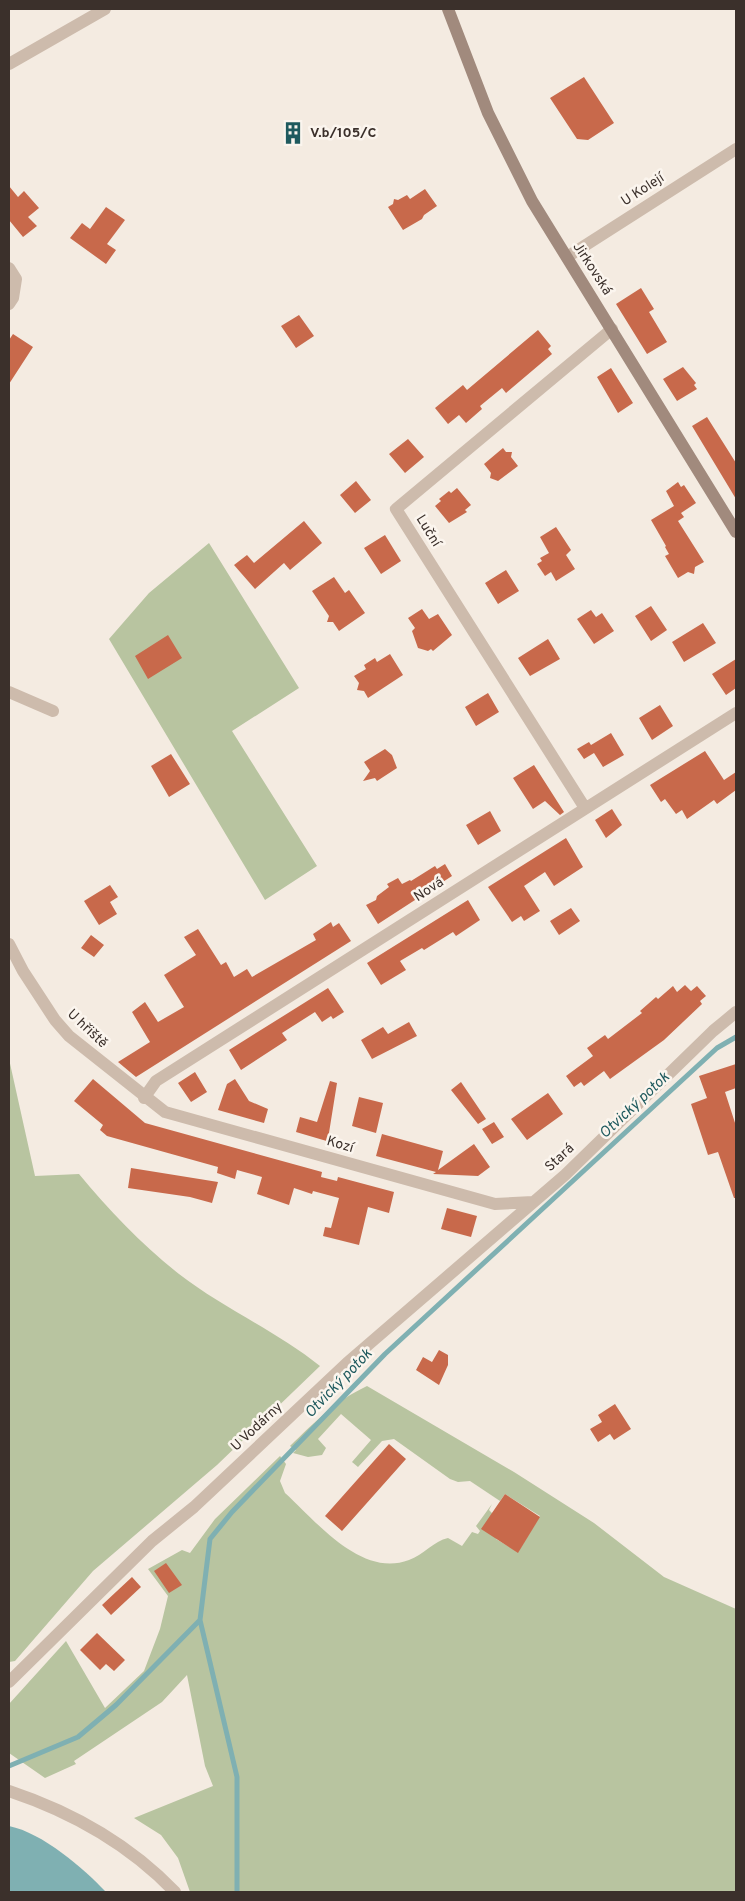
<svg xmlns="http://www.w3.org/2000/svg" width="745" height="1901" font-family="Overpass,sans-serif">
	<style>
		.green { fill: #b8c4a0 }
		.water { fill: #7fb0b2 }
		.lines { fill: none; stroke-linecap: round; stroke-linejoin: round }
		.stream { stroke: #7fb0b2; stroke-width: 5 }
		.building { fill: #c8694b }
		.minor { stroke: #cdbbac; stroke-width: 12 }
		.tertiary { stroke: #cdbbac; stroke-width: 12 }
		.secondary { stroke: #a18a7d; stroke-width: 12 }
		.labels { text-anchor: middle; dominant-baseline: central; stroke-width: 5; stroke-linejoin: round; paint-order: stroke }
		.poi-label { font-size: 14px; font-weight: bold; fill: #3b302b; stroke: #fbf5ee; text-anchor: start }
		.street-label { font-size: 14px; fill: #3b302b; stroke: #fbf5ee }
		.water-label { font-size: 15px; font-style: italic; fill: #1f5a5e; stroke: #fbf5ee }
	</style>
	<rect width="100%" height="100%" fill="#f4ebe1"/>
	<!-- green -->
	<path class="green" d="M 209,543 L 299,688 L 232,731 L 317,866 L 265,900 L 109,639 L 149,593 Z
		M 9,1059 L 35,1176 L 79,1174 C 109,1210 142,1245 179,1274 C 223,1308 276,1331 320,1366 L 217,1465 L 93,1571 L 15,1661 L 9,1662 Z
		M 367,1386 L 514,1472 L 594,1523 L 664,1577 L 736,1609 L 736,1892 L 190,1892 L 178,1858 L 161,1835 L 134,1818 L 213,1786 L 205,1766 L 187,1675 L 162,1702 L 74,1761 L 76,1764 L 45,1778 L 9,1753 L 9,1704 L 66,1641 L 105,1708 L 144,1671 L 160,1629 L 168,1596 L 148,1569 L 182,1550 L 190,1553 L 215,1519 L 280,1456 L 286,1464 L 280,1481 L 285,1493 C 317,1522 361,1578 409,1560 C 423,1555 434,1541 448,1538 L 462,1546 L 472,1532 L 478,1534 L 480,1531 L 476,1526 L 492,1504 L 489,1510 L 492,1513 L 496,1539 L 518,1552 L 540,1516 L 505,1494 L 500,1501 L 470,1481 L 458,1482 L 450,1479 L 394,1439 L 382,1441 L 358,1467 L 352,1462 L 371,1440 L 341,1414 L 318,1439 L 326,1448 L 322,1455 L 308,1457 L 293,1453 L 296,1450 L 290,1446 C 315,1422 335,1401 367,1386 Z"/>
	<!-- water -->
	<path class="water" d="M 9,1826 C 43,1833 83,1868 106,1892 L 9,1892 Z"/>
	<g class="lines">
		<!-- stream -->
		<path class="stream" d="M 200,1620 L 237,1777 L 237,1892
			M 9,1766 L 78,1737 L 116,1705 L 200,1620 L 210,1539 L 232,1512 L 385,1354 L 717,1048 L 736,1037"/>
	</g>
	<!-- building -->
	<path class="building" d="M 584,77 L 614,123 L 588,140 L 577,139 L 550,98 Z
		M 9,186 L 18,197 L 24,191 L 39,208 L 28,217 L 37,226 L 23,237 L 9,220 Z
		M 425,189 L 437,206 L 424,215 L 422,219 L 403,230 L 388,207 L 393,204 L 394,199 L 398,200 L 407,195 L 410,199 Z
		M 106,207 L 125,220 L 107,244 L 116,250 L 106,264 L 70,238 L 82,223 L 90,229 Z
		M 641,288 L 654,309 L 649,312 L 667,342 L 647,354 L 616,304 Z
		M 299,315 L 314,336 L 296,348 L 281,326 Z
		M 538,330 L 551,346 L 548,349 L 552,354 L 506,393 L 502,388 L 480,406 L 482,409 L 466,423 L 459,415 L 448,424 L 435,408 L 463,385 L 467,390 Z
		M 13,334 L 33,347 L 9,384 L 9,340 Z
		M 683,367 L 696,383 L 694,385 L 697,389 L 677,401 L 663,379 Z
		M 611,368 L 633,403 L 618,413 L 597,377 Z
		M 707,417 L 736,463 L 736,499 L 692,426 Z
		M 408,439 L 424,457 L 405,473 L 389,454 Z
		M 503,448 L 506,452 L 512,452 L 511,457 L 518,466 L 498,481 L 490,478 L 491,473 L 484,464 Z
		M 356,481 L 371,500 L 355,513 L 340,495 Z
		M 678,482 L 681,487 L 684,485 L 696,503 L 681,513 L 684,517 L 678,521 L 704,562 L 695,567 L 694,574 L 688,572 L 678,578 L 665,556 L 669,554 L 665,547 L 666,546 L 651,520 L 674,506 L 666,491 Z
		M 457,488 L 471,505 L 465,510 L 467,512 L 449,523 L 435,506 L 441,501 L 439,499 L 449,491 L 451,493 Z
		M 304,521 L 322,543 L 290,570 L 284,563 L 255,589 L 234,565 L 247,555 L 254,563 Z
		M 556,527 L 571,550 L 566,555 L 575,569 L 556,581 L 551,572 L 545,576 L 537,564 L 542,561 L 540,558 L 549,553 L 540,537 Z
		M 385,535 L 401,561 L 381,574 L 364,548 Z
		M 506,570 L 519,591 L 498,604 L 485,583 Z
		M 334,577 L 345,593 L 349,590 L 365,613 L 339,631 L 333,622 L 327,622 L 329,616 L 312,591 Z
		M 651,606 L 667,630 L 651,641 L 635,616 Z
		M 422,609 L 429,619 L 438,614 L 452,635 L 433,651 L 431,649 L 428,651 L 418,648 L 412,631 L 415,628 L 408,618 Z
		M 591,610 L 596,617 L 602,613 L 614,631 L 594,644 L 577,619 Z
		M 703,623 L 716,643 L 684,662 L 672,642 Z
		M 168,635 L 182,658 L 148,679 L 135,656 Z
		M 548,639 L 560,659 L 530,676 L 518,658 Z
		M 390,654 L 403,675 L 368,698 L 364,691 L 357,690 L 359,683 L 354,676 L 366,669 L 364,665 L 375,658 L 377,662 Z
		M 736,659 L 736,688 L 726,695 L 712,674 Z
		M 488,693 L 499,712 L 476,726 L 465,707 Z
		M 660,705 L 673,726 L 652,740 L 639,718 Z
		M 611,733 L 624,755 L 603,767 L 594,753 L 584,759 L 577,749 L 589,742 L 591,745 Z
		M 385,749 L 392,755 L 397,768 L 377,781 L 375,778 L 363,781 L 370,771 L 364,762 Z
		M 705,751 L 724,780 L 736,772 L 736,790 L 717,804 L 714,800 L 687,819 L 682,810 L 676,814 L 665,799 L 661,802 L 650,785 Z
		M 171,754 L 190,784 L 169,797 L 151,766 Z
		M 534,765 L 564,812 L 560,815 L 545,801 L 533,809 L 513,778 Z
		M 612,809 L 622,825 L 606,838 L 595,820 Z
		M 490,811 L 501,831 L 478,845 L 466,825 Z
		M 566,838 L 583,867 L 554,886 L 545,872 L 524,886 L 540,911 L 524,921 L 521,916 L 512,922 L 488,887 Z
		M 445,864 L 452,876 L 378,924 L 366,905 L 376,900 L 377,896 L 389,887 L 387,884 L 398,878 L 402,884 L 410,880 L 411,881 L 435,866 L 437,869 Z
		M 110,885 L 118,897 L 110,902 L 117,914 L 99,925 L 84,901 Z
		M 468,900 L 480,920 L 456,936 L 453,932 L 424,950 L 422,948 L 400,961 L 406,970 L 381,985 L 367,963 Z
		M 571,908 L 580,921 L 559,935 L 550,921 Z
		M 331,922 L 333,927 L 339,923 L 351,941 L 136,1077 L 118,1062 L 150,1042 L 132,1012 L 145,1002 L 158,1022 L 184,1007 L 164,975 L 196,955 L 184,937 L 198,929 L 221,965 L 226,962 L 234,977 L 247,969 L 252,977 L 316,940 L 313,934 Z
		M 91,935 L 104,945 L 94,957 L 81,948 Z
		M 685,985 L 691,991 L 697,986 L 706,996 L 700,1001 L 702,1004 L 664,1040 L 610,1079 L 604,1071 L 584,1086 L 581,1082 L 574,1087 L 566,1076 L 593,1056 L 587,1048 L 605,1035 L 608,1039 L 642,1013 L 640,1011 L 656,997 L 658,999 L 673,986 L 677,992 Z
		M 328,988 L 344,1012 L 333,1019 L 331,1016 L 322,1022 L 315,1012 L 282,1033 L 287,1040 L 241,1070 L 229,1050 Z
		M 409,1022 L 417,1036 L 372,1059 L 361,1040 L 383,1027 L 388,1034 Z
		M 736,1064 L 736,1088 L 725,1092 L 736,1126 L 736,1198 L 734,1198 L 718,1152 L 708,1155 L 691,1104 L 707,1098 L 699,1076 Z
		M 195,1072 L 207,1092 L 191,1102 L 178,1083 Z
		M 93,1079 L 145,1123 L 322,1172 L 321,1177 L 337,1181 L 338,1177 L 394,1192 L 389,1213 L 368,1207 L 359,1245 L 323,1236 L 325,1227 L 331,1228 L 339,1198 L 313,1191 L 312,1194 L 294,1188 L 289,1205 L 257,1194 L 262,1177 L 237,1170 L 235,1179 L 217,1173 L 218,1167 L 107,1136 L 100,1130 L 103,1125 L 74,1101 Z
		M 235,1079 L 249,1101 L 268,1109 L 264,1123 L 218,1110 L 227,1084 Z
		M 330,1081 L 337,1083 L 328,1139 L 330,1142 L 296,1132 L 300,1117 L 317,1122 Z
		M 461,1082 L 486,1119 L 478,1124 L 451,1090 Z
		M 548,1093 L 563,1114 L 527,1140 L 511,1119 Z
		M 359,1097 L 383,1103 L 376,1133 L 352,1126 Z
		M 494,1122 L 504,1137 L 492,1144 L 482,1129 Z
		M 382,1134 L 443,1151 L 438,1170 L 474,1144 L 490,1167 L 478,1176 L 433,1174 L 436,1172 L 376,1156 Z
		M 131,1168 L 218,1182 L 212,1203 L 190,1197 L 128,1188 Z
		M 447,1208 L 477,1216 L 471,1237 L 441,1229 Z
		M 439,1350 L 448,1355 L 448,1365 L 439,1385 L 416,1370 L 423,1357 L 432,1362 Z
		M 615,1404 L 631,1429 L 614,1440 L 610,1434 L 598,1442 L 590,1429 L 602,1422 L 598,1415 Z
		M 389,1444 L 406,1459 L 342,1531 L 325,1516 Z
		M 505,1494 L 540,1517 L 518,1553 L 481,1529 Z
		M 166,1563 L 182,1585 L 169,1593 L 154,1571 Z
		M 132,1577 L 141,1587 L 111,1615 L 102,1605 Z
		M 97,1633 L 125,1660 L 114,1671 L 106,1664 L 100,1670 L 80,1650 Z"/>
	<g class="lines">
		<!-- minor -->
		<path class="minor" d="M 9,64 L 105,9
			M 567,257 L 736,149
			M 9,268 L 16,279 L 13,298 L 9,304
			M 9,692 L 53,711
			M 585,808 L 396,509 L 612,329
			M 9,944 L 23,971 L 55,1020 L 69,1036 L 165,1112 L 495,1204 L 533,1202
			M 144,1098 L 156,1081 L 736,713
			M 9,1682 L 152,1541 L 194,1507 L 347,1363 L 565,1175 L 713,1031 L 736,1012"/>
		<!-- tertiary -->
		<path class="tertiary" d="M 9,1791 C 72,1812 128,1843 175,1892"/>
		<!-- secondary -->
		<path class="secondary" d="M 448,9 L 488,113 L 532,201 L 736,532"/>
	</g>
	<!-- icons -->
	<defs>
		<symbol id="building-bare" viewBox="-9 -9 18 18"><path d="M-4-6H4V6H1V3H-1V6H-4ZM-2.5-4.3h1.7v1.8h-1.7ZM.8-4.3h1.7v1.8H.8ZM-2.5-1h1.7V.8h-1.7ZM.8-1h1.7V.8H.8Z" fill="#1f5a5e" stroke="#fbf5ee" stroke-width="2.5" paint-order="stroke"/></symbol>
	</defs>
	<g fill-rule="evenodd">
		<use href="#building-bare" x="277" y="117" width="32" height="32"/>
	</g>
	<g class="labels">
		<!-- poi labels -->
		<g class="poi-label">
			<text x="310" y="133">V.b/105/C</text>
		</g>
		<!-- street labels -->
		<g class="street-label">
			<text transform="translate(643 190) rotate(-33)">U Kolejí</text>
			<text transform="translate(592 269) rotate(57)">Jirkovská</text>
			<text transform="translate(428 531) rotate(58)">Luční</text>
			<text transform="translate(429 890) rotate(-33)">Nová</text>
			<text transform="translate(87 1029) rotate(43)">U hřiště</text>
			<text transform="translate(340 1145) rotate(16)">Kozí</text>
			<text transform="translate(560 1158) rotate(-43)">Stará</text>
			<text transform="translate(257 1427) rotate(-43)">U Vodárny</text>
		</g>
		<!-- water labels -->
		<g class="water-label">
			<text transform="translate(635 1106) rotate(-43)">Otvický potok</text>
			<text transform="translate(339 1384) rotate(-46)">Otvický potok</text>
		</g>
	</g>
	<!-- border -->
	<rect width="745" height="1901" fill="none" stroke="#3b302b" stroke-width="20"/>
</svg>
